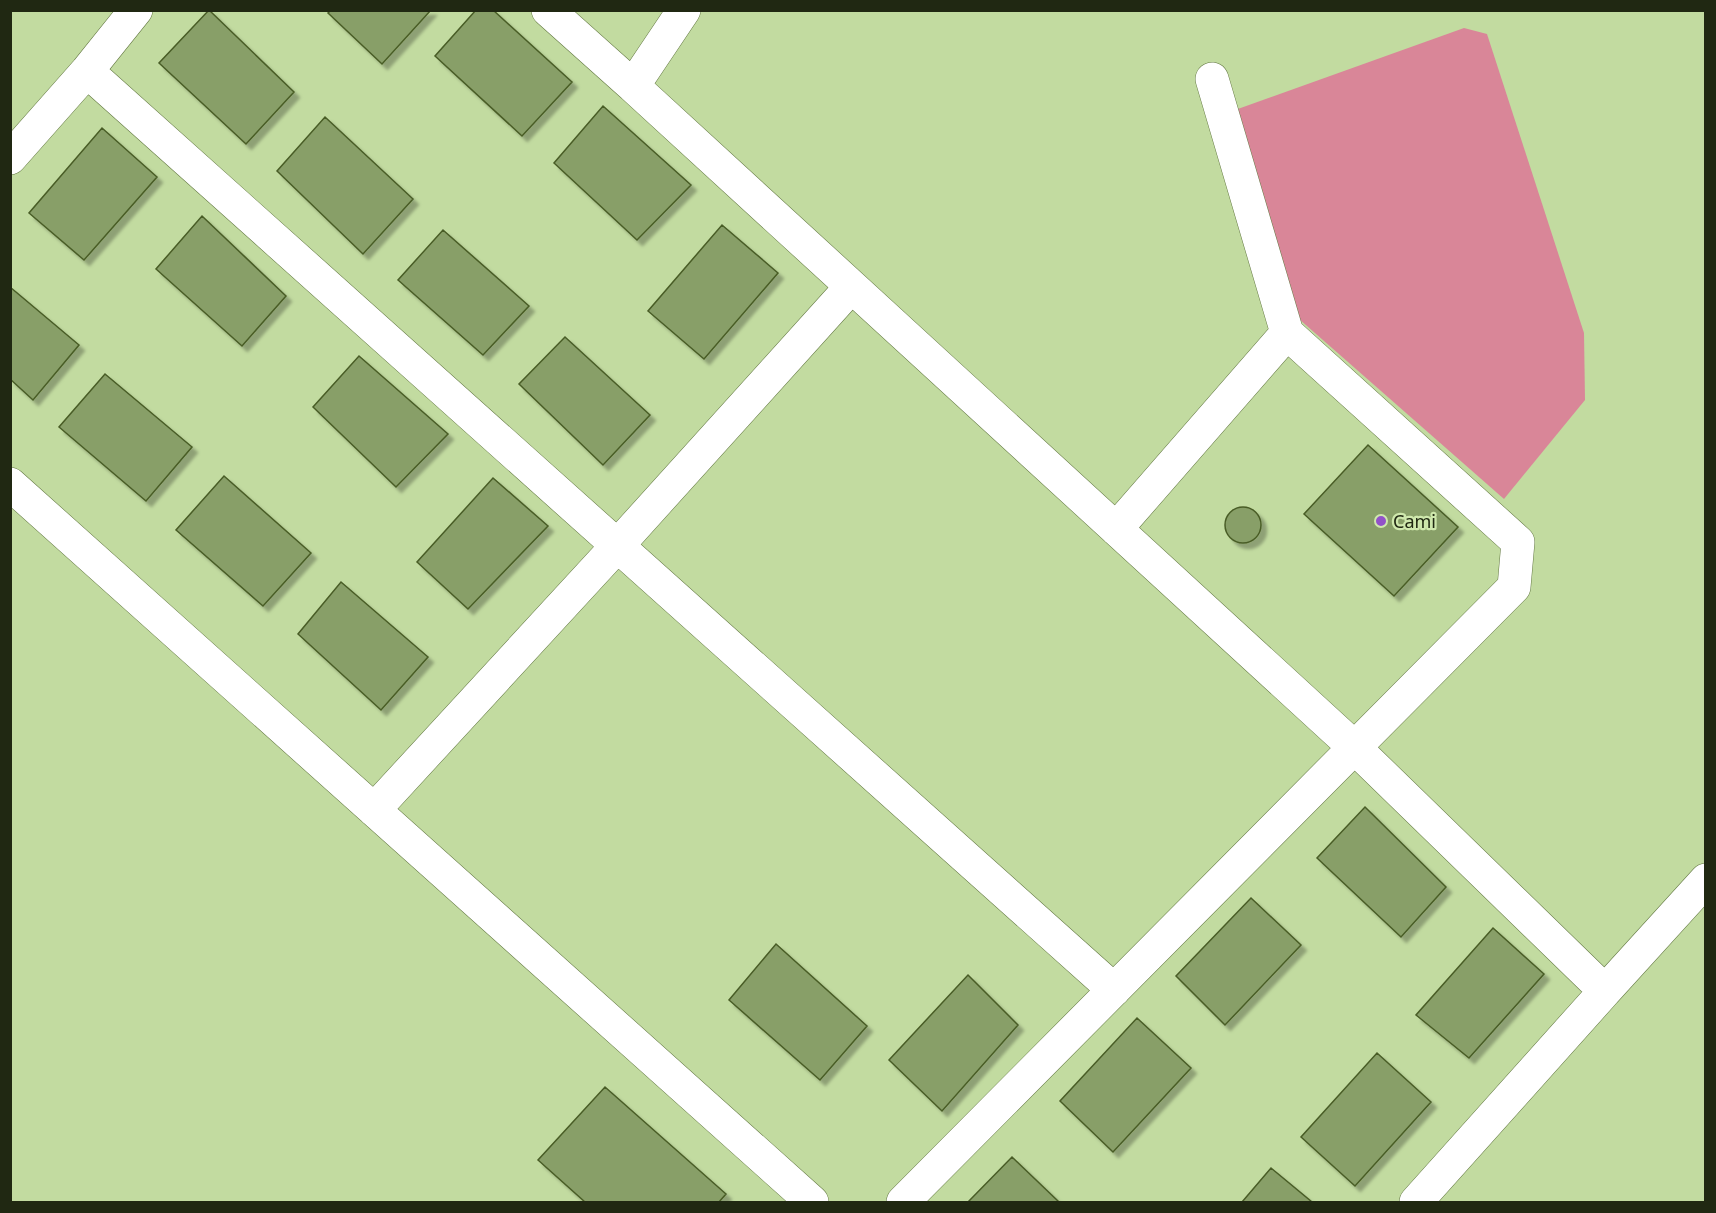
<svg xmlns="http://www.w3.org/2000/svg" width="1716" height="1213" font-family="'Noto Sans',sans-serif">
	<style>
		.green { fill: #d98698 }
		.building { fill: #889f67; stroke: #495d27; stroke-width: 1.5; filter: url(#shadow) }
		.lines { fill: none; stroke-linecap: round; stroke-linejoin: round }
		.minor-casing { stroke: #637842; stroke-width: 34 }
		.minor { stroke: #fff; stroke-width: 33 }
		.poi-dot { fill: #9252c8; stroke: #cfe8ad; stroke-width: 2 }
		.labels { text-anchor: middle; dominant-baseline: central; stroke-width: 4.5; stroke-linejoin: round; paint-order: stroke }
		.poi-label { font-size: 18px; fill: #202812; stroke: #cfe8ad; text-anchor: start }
	</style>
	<defs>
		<filter id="shadow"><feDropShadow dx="5.5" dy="5.5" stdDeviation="1.5" flood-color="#0004"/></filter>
	</defs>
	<rect width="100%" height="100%" fill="#c2dba0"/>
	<!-- green -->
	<path class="green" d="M 1464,28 L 1487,34 L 1584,333 L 1585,400 L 1504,499 L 1299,319 L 1235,110 Z"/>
	<!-- building -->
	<path class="building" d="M 209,10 L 294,92 L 246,144 L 159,63 Z
		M 331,10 L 431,10 L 382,64 L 328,13 Z
		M 476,10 L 493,10 L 572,82 L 522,136 L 435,56 Z
		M 603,106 L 691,185 L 637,240 L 554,163 Z
		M 325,117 L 413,199 L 363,254 L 277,171 Z
		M 102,128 L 157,177 L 84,260 L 29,213 Z
		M 202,216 L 286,296 L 242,346 L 156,269 Z
		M 722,225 L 778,273 L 704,359 L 648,311 Z
		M 443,230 L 529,306 L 483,355 L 398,280 Z
		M 10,287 L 79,345 L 33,400 L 10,379 Z
		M 565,337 L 650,415 L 603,465 L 519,384 Z
		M 359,356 L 448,434 L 396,487 L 313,407 Z
		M 105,374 L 192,447 L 146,501 L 59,427 Z
		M 1368,445 L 1458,527 L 1394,596 L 1304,514 Z
		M 224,476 L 311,553 L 263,606 L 176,530 Z
		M 493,478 L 548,526 L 468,609 L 417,562 Z
		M1225 525a18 18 0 1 1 36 0a18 18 0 1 1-36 0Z
		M 341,582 L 428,657 L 381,710 L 298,634 Z
		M 1365,807 L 1446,887 L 1401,937 L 1317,858 Z
		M 1251,898 L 1301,945 L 1225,1025 L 1176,976 Z
		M 1493,928 L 1544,974 L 1469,1058 L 1416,1015 Z
		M 776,944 L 867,1026 L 820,1080 L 729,1000 Z
		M 968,975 L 1018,1025 L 942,1111 L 889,1060 Z
		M 1137,1018 L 1191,1068 L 1113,1152 L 1060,1101 Z
		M 1377,1053 L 1431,1102 L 1355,1186 L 1301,1137 Z
		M 605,1087 L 726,1194 L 719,1202 L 585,1202 L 538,1160 Z
		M 1012,1157 L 1059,1202 L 968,1202 Z
		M 1271,1168 L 1312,1202 L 1242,1202 Z"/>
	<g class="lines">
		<defs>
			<path id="minor" d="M 548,10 L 633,86
				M 684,10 L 633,86 L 1354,747 L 1605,991 L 1416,1202
				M 87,71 L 1114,990
				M 10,158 L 87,71 L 136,10
				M 10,484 L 812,1202
				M 1116,529 L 1287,333
				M 374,810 L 618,545 L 851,287
				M 1605,991 L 1706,880
				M 903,1202 L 1514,587 L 1518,542 L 1287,333 L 1212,79"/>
		</defs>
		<!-- minor casing -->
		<use href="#minor" class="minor-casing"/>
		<!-- minor -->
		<use href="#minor" class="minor"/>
	</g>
	<!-- markers -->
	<circle class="poi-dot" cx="1381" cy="521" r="6"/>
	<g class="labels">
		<!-- poi labels -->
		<g class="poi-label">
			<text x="1393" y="521">Cami</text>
		</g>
	</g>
	<!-- border -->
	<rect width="1716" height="1213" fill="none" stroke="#202812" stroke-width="24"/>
</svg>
